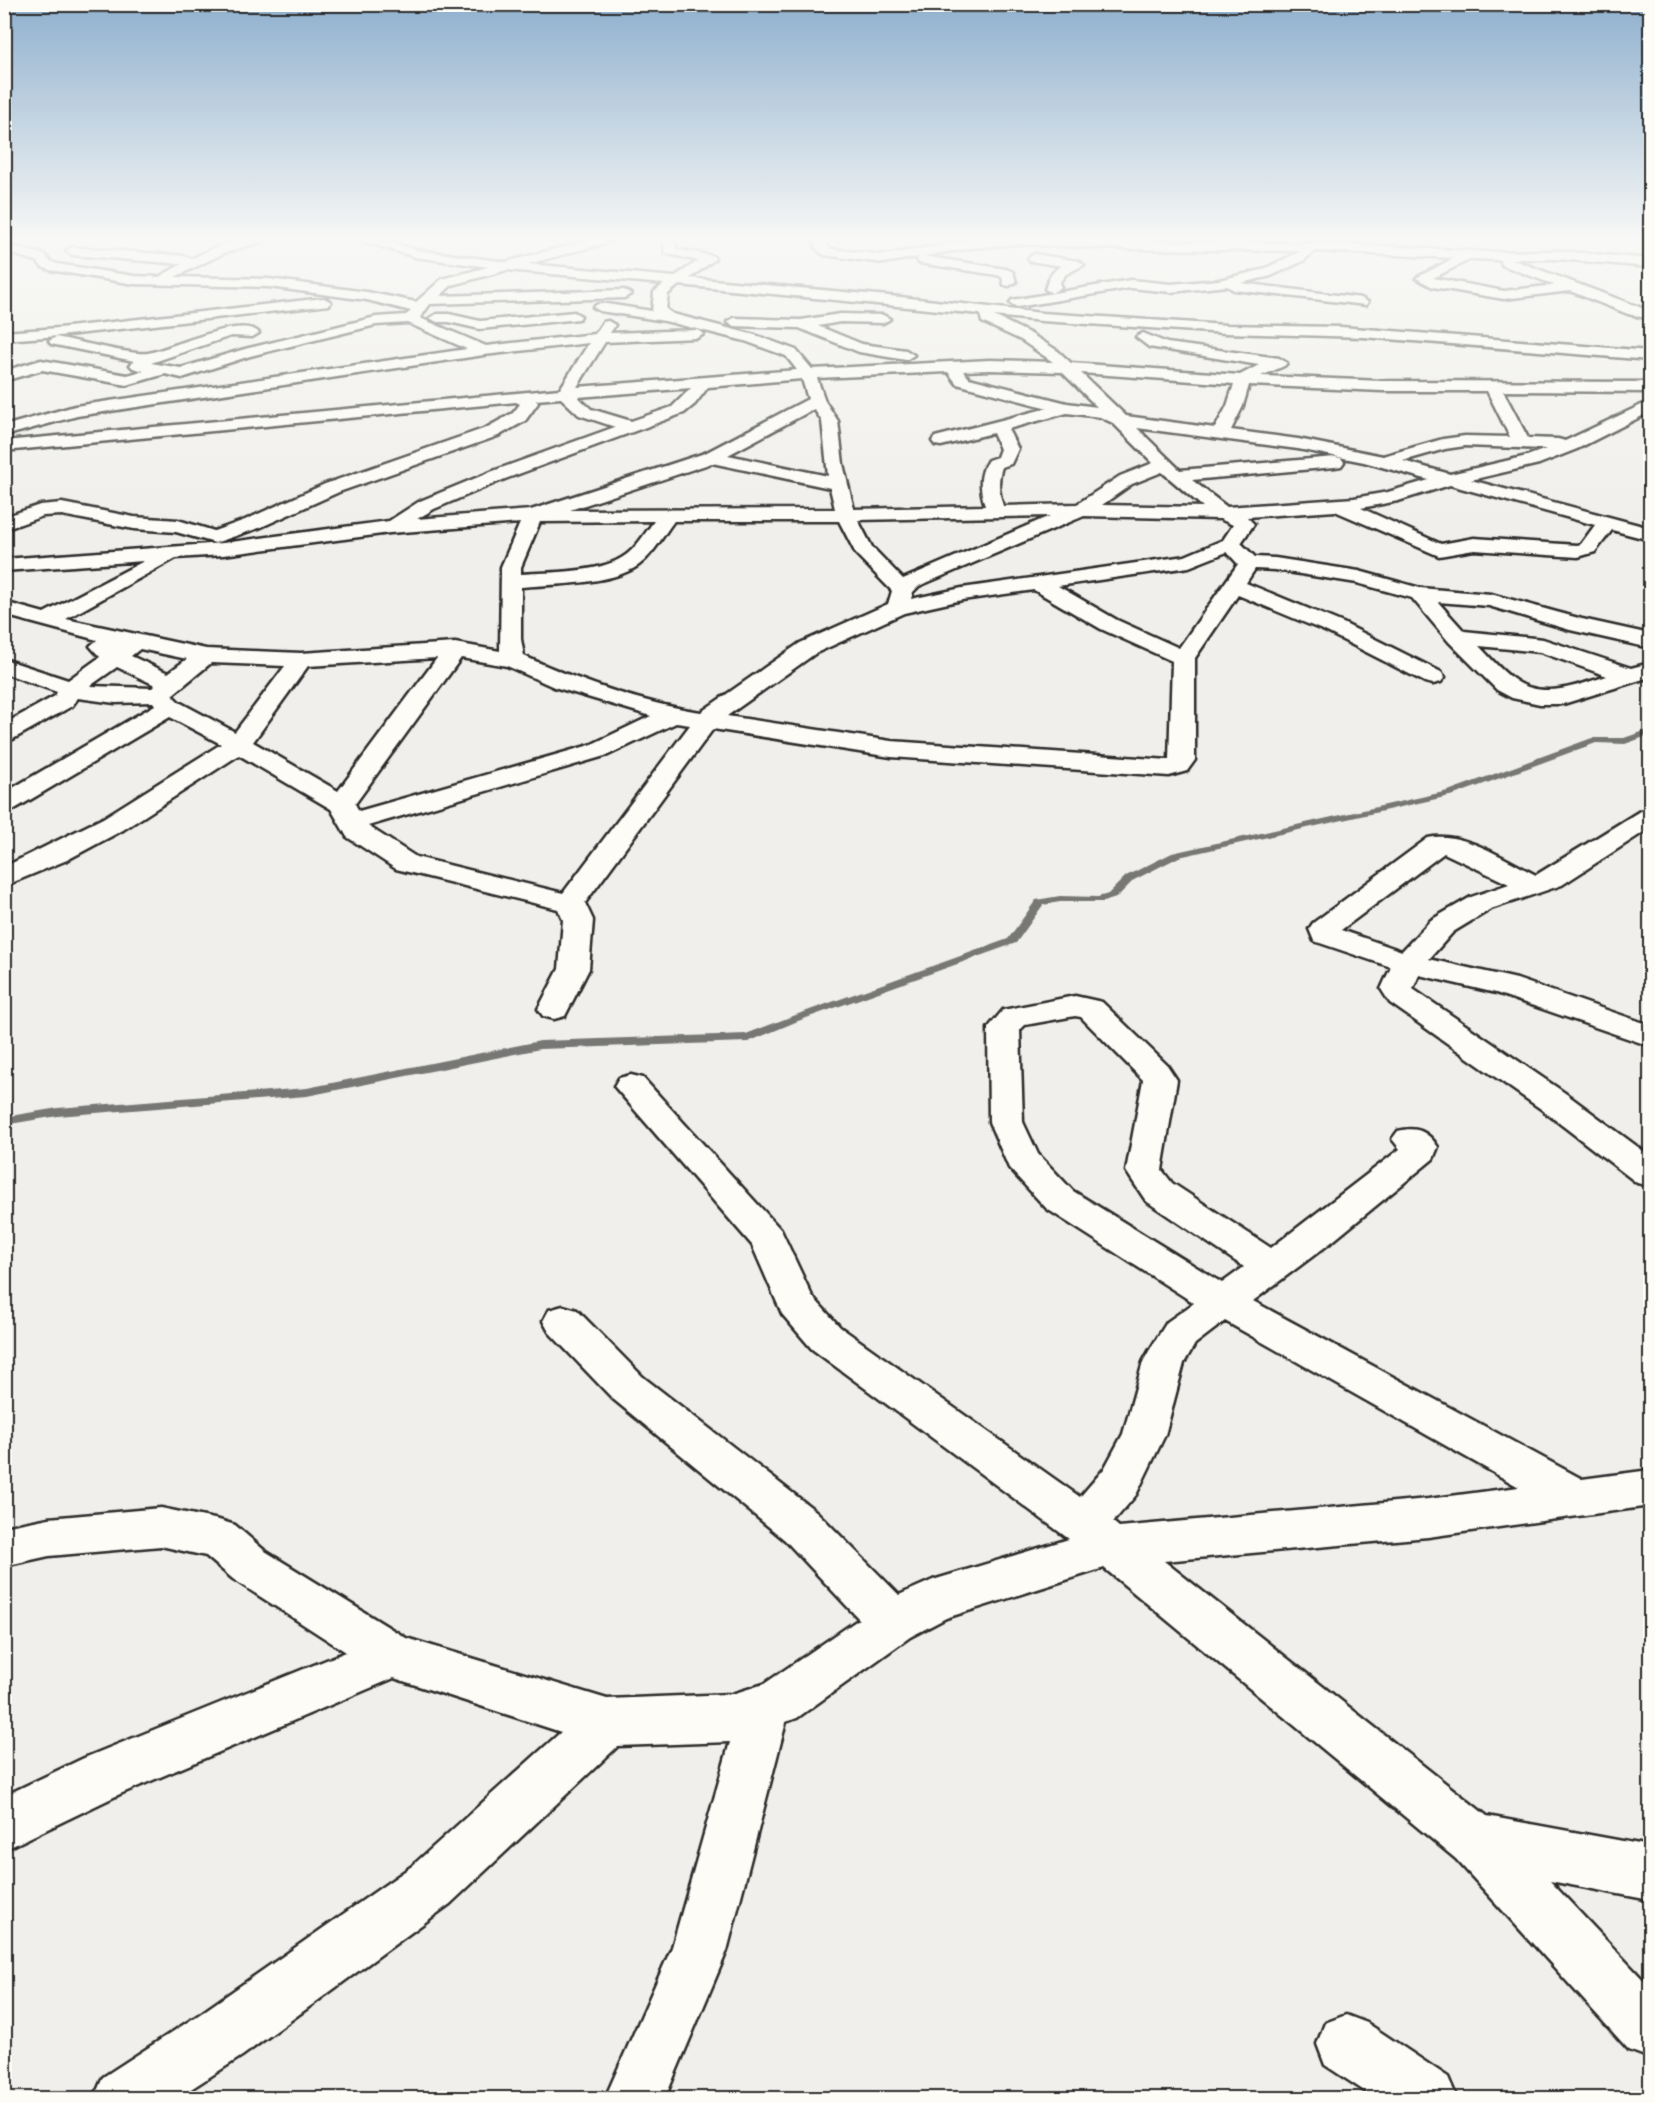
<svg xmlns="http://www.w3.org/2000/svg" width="1655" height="2103" font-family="'Playpen Sans',sans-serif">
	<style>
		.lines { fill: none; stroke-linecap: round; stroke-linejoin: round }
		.stream { fill: #777775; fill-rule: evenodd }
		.minor-casing { stroke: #2b2b2b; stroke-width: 5 }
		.minor { fill: #fdfcf7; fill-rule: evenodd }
	</style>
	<rect width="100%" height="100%" fill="#f0efeb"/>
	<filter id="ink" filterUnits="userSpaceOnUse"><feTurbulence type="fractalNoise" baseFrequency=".0167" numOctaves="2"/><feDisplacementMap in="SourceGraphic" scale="12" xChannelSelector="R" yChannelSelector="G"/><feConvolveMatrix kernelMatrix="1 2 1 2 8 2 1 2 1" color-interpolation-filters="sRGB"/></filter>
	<g filter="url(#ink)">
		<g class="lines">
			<!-- stream -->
			<path class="stream" d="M 1650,729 L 1650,735 L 1625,744 L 1596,743 L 1454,795 L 1179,857 L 1134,880 L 1116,898 L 1103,902 L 1060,902 L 1043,905 L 1016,943 L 798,1021 L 748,1042 L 540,1049 L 307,1096 L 58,1116 L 4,1125 L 4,1117 L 58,1108 L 307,1088 L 540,1041 L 746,1034 L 790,1017 L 1008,939 L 1036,900 L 1060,896 L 1098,897 L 1108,894 L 1126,876 L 1172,853 L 1448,791 L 1592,738 L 1624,738 Z"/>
			<defs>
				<path id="minor" d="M 248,238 L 266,238 L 264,241 L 224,253 L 175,277 L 269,279 L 367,292 L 416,302 L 442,279 L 488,267 L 415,257 L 363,241 L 361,238 L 378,238 L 417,250 L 506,262 L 597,238 L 615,238 L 613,241 L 528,264 L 674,277 L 698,261 L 665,253 L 663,238 L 675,238 L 676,249 L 713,256 L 715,259 L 690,278 L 900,297 L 1042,313 L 1226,325 L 1341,327 L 1650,351 L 1650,360 L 1363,337 L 1226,333 L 1042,321 L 994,316 L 1031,334 L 1058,351 L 1071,363 L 1240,375 L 1259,365 L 1149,347 L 1136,337 L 1143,333 L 1167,343 L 1279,358 L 1287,363 L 1284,366 L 1261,376 L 1382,381 L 1650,382 L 1650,392 L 1503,391 L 1528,438 L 1558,439 L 1565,441 L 1650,401 L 1650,412 L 1577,449 L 1539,464 L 1471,480 L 1650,528 L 1650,540 L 1612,530 L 1595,552 L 1578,557 L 1474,550 L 1439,556 L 1335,511 L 1247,517 L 1254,524 L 1241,543 L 1255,557 L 1275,558 L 1359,571 L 1420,588 L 1491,594 L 1582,619 L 1650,634 L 1650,648 L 1570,630 L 1489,606 L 1438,602 L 1464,631 L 1543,639 L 1631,668 L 1650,663 L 1650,677 L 1563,704 L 1540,704 L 1512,698 L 1497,690 L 1449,642 L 1412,598 L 1357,583 L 1275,570 L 1255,569 L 1246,583 L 1343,623 L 1441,672 L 1445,677 L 1441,682 L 1433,684 L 1425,682 L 1327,632 L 1238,595 L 1195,658 L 1195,760 L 1187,771 L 1169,776 L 891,757 L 713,729 L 585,903 L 593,920 L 589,969 L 565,1016 L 554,1019 L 543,1016 L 538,1009 L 559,969 L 563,920 L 558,909 L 396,869 L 347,837 L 331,809 L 239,755 L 123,830 L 67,860 L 4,886 L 4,867 L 103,818 L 221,744 L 170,717 L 13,810 L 4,812 L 4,793 L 155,705 L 153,702 L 115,703 L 78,698 L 72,706 L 13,739 L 4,741 L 4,724 L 55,696 L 57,692 L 4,673 L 4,659 L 68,680 L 100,657 L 90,646 L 97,640 L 4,615 L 4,602 L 44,613 L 144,561 L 4,571 L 4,559 L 223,543 L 389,521 L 420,501 L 493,471 L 615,427 L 579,415 L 561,398 L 536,400 L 538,403 L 525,421 L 498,436 L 339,492 L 259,528 L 215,543 L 176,532 L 134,529 L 62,515 L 43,516 L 4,530 L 4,517 L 40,505 L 62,503 L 134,517 L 178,520 L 214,531 L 245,520 L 325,484 L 486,428 L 513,413 L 520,404 L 516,402 L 4,451 L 4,441 L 560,389 L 589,343 L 484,355 L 77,416 L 4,436 L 4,426 L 75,406 L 467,349 L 408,323 L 376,325 L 250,356 L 182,378 L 165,374 L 127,385 L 42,370 L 4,381 L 4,371 L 41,360 L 127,375 L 144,371 L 133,368 L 130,365 L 134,361 L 51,344 L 49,341 L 56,337 C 73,340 135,356 148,353 C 171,349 242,314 259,333 L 252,337 L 231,336 L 151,363 L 181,368 L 245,349 L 376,317 L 406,315 L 411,311 L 367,300 L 269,287 L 134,284 L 50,270 L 42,267 L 37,261 L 8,253 L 6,250 L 12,246 L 45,255 L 50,261 L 57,264 L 134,276 L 159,277 L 182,264 L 72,255 L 66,251 L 72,247 L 185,256 L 191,259 L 216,247 ZM 507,270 L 664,284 L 654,292 L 652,311 L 600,303 L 593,307 L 600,311 L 665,321 L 745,341 L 786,356 L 797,370 L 577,387 L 605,342 L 697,338 L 704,334 L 697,330 L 610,333 L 615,325 L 608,321 L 603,322 L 595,334 L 486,346 L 420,318 L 430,304 L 624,298 L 631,294 L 624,290 L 440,296 L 452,285 ZM 679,285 L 980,314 L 982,322 L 1021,340 L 1053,362 L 990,360 L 812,369 L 796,350 L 755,335 L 673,314 L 666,309 L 668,294 ZM 990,370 L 1062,372 L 1097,407 L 1067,403 L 969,378 L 963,371 ZM 948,372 L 957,384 L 1048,408 L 935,437 L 932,441 L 935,445 L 941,446 L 993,433 L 1000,449 L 997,457 L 988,460 C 978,475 980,490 985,506 L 854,509 L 843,464 L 838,421 L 825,401 L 817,378 ZM 1081,373 L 1234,384 L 1227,406 L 1215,428 L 1126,416 ZM 802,379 L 808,399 L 705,453 L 531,510 L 417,519 L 434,509 L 505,479 L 684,413 L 695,404 L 708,387 ZM 1249,385 L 1382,391 L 1487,391 L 1510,437 L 1465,436 L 1443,439 L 1383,456 L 1298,439 L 1231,430 L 1243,406 ZM 691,388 L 672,407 L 631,421 L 591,409 L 578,397 ZM 814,409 L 822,421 L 828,476 L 728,455 ZM 1067,413 L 1100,417 L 1113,423 L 1153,463 L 1120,476 L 1077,504 L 1003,506 C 999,493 997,481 1002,467 L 1011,464 L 1018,449 L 1008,429 ZM 1137,428 L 1298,449 L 1364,462 L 1429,480 L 1388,492 L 1354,498 L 1227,507 L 1192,480 L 1335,467 L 1341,466 L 1344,462 L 1341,458 L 1335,457 L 1180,470 ZM 1465,446 L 1546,449 L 1527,456 L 1450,474 L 1403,461 L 1445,449 ZM 712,463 L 830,488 L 835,509 L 570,510 ZM 1162,472 L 1203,507 L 1102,505 L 1132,484 ZM 1450,485 L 1595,525 L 1581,544 L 1577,545 L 1474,538 L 1441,544 L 1361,508 L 1398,501 ZM 1050,516 L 903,579 L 872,547 L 858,520 ZM 1084,516 L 1220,519 L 1233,525 L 1223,540 L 1185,556 L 962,588 L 911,599 L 913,592 L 919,586 ZM 654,521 C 645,533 636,549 623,557 C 599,573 550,572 521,574 L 521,567 L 540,522 ZM 674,521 L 839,521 L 856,554 L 892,591 L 888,604 L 800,643 L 701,712 C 640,703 580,681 524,656 L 521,639 L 521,587 C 554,584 612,585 639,565 C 654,554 663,535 674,521 ZM 520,523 L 501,567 L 500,651 L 455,643 L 301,653 L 206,649 L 66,619 L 176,558 L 223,555 L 390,533 ZM 1227,552 L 1238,564 L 1179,648 L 1117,620 L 1058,586 L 1189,567 ZM 1034,590 L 1101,629 L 1172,661 L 1169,760 L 891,741 L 727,716 L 816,653 L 904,613 L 962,600 ZM 1479,646 L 1540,652 L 1607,676 C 1578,685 1541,701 1513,679 C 1500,670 1490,657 1479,646 ZM 140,649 L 187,659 L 168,673 L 131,656 ZM 437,658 L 338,791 L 253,742 L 308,666 ZM 461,658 L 507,666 L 554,687 L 651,716 L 590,745 L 359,811 L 355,804 ZM 211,663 L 285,666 L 235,732 L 179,702 L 172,695 ZM 117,667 L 155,685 L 152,688 L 90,686 ZM 676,723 L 690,725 L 563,893 L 416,857 L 368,826 L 608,755 Z
					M 814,238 L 826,238 L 828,247 L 831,249 L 883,255 L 971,240 L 1002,238 L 1069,238 L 1129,241 L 1346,244 L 1489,252 L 1558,251 L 1650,259 L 1650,267 L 1558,259 L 1511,259 L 1650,311 L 1650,319 L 1628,314 L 1570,291 L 1504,299 L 1433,287 L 1416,278 L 1454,258 L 1315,251 L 1303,261 L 1271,276 L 1241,283 L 1361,298 L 1368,302 L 1366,305 L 1234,290 L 1227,286 L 1171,292 L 1131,288 L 1017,307 L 1010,303 L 1012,300 L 1131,280 L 1171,284 L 1219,280 L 1262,270 L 1301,251 L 1129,249 L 1016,244 L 971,248 L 883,263 L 824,255 L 816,249 ZM 1471,259 L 1501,260 L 1502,265 L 1555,285 L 1504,291 L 1433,278 Z
					M 1034,254 L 1078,261 L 1084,265 L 1066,274 L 1059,283 L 1061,287 L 1052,293 L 1045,289 C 1048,281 1051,270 1062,266 L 1030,261 L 1028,258 Z
					M 923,256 L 1006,269 L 1013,272 L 1016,282 L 1009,286 L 1004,285 L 1002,277 L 997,275 L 919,263 L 917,260 L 919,257 Z
					M 324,298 L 331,302 L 329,305 L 59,336 L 4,340 L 4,332 L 59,328 Z
					M 574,312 L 581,316 L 579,319 L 480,329 L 449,322 L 437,322 L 430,318 L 437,314 L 449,314 L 480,321 Z
					M 840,314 L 883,315 L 890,319 L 883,323 L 840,322 L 818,326 L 862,344 L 906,350 L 914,355 L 906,360 L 859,352 L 799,328 L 734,326 L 727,322 L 734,318 L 801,320 Z
					M 1650,809 L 1650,828 L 1562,885 L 1491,909 L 1453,932 L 1429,959 L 1517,979 L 1650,1025 L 1650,1046 L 1496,993 L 1419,975 L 1413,989 L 1565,1093 L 1650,1156 L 1650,1186 L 1637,1183 L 1541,1109 L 1390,1003 L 1381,989 L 1391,967 L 1314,941 L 1309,929 L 1313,923 L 1428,838 C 1462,830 1506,860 1536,875 L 1640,811 ZM 1444,853 L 1509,884 L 1471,897 L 1431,920 L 1402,951 L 1341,930 Z
					M 1075,996 L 1102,1002 L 1167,1065 L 1177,1080 L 1162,1170 L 1172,1183 L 1271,1248 L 1400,1149 L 1392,1139 L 1398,1131 C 1416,1126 1428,1131 1438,1147 L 1433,1159 L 1333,1241 L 1253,1301 L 1582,1479 L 1650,1470 L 1650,1506 L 1428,1537 L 1164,1561 L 1487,1816 L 1650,1846 L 1650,1900 L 1550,1881 L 1650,1987 L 1650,2058 L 1629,2050 L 1456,1859 L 1104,1568 L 946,1618 L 910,1637 L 797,1718 L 786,1722 L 727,1951 L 665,2098 L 605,2098 L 672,1947 L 730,1742 L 618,1746 L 450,1904 L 242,2056 L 177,2098 L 94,2098 L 103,2077 L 200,2014 L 412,1866 L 561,1732 L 394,1678 L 120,1794 L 4,1850 L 4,1796 L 84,1758 L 346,1652 L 233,1579 L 206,1556 L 161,1546 L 49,1556 L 4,1566 L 4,1527 L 49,1518 L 161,1508 L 219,1520 L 235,1525 L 265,1551 L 406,1638 L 607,1699 L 732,1694 L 764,1684 L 859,1619 L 785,1540 L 613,1399 L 549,1332 L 543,1321 L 549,1310 L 563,1306 L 577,1310 L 643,1377 L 817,1512 L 899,1595 L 933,1580 L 1069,1539 L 812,1349 L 782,1314 L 752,1245 L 614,1086 L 619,1078 L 631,1075 L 643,1078 L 781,1230 L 812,1296 L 840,1327 L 1080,1497 L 1104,1469 L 1123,1434 L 1143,1362 L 1149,1351 L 1167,1322 L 1194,1303 L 1047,1209 L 1009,1168 L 989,1122 L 988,1028 L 1003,1010 ZM 1075,1016 L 1081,1017 L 1143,1080 L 1126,1171 L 1146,1201 L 1244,1267 L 1222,1283 L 1073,1191 L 1038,1154 L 1023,1122 L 1020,1030 L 1025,1025 ZM 1225,1321 L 1519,1487 L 1428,1499 L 1119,1527 L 1113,1522 L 1136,1495 L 1165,1435 L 1184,1363 L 1195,1344 Z
					M 1346,2015 L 1367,2023 L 1448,2077 L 1457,2098 L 1375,2098 L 1325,2065 L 1317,2044 L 1325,2023 Z"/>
			</defs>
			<!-- minor casing -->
			<use href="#minor" class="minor-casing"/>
			<!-- minor -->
			<use href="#minor" class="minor"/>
		</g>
	</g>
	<!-- sky -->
	<linearGradient id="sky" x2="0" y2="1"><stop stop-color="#8fb0ce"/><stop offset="0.45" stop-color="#f8f8f6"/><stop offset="1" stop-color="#f8f8f6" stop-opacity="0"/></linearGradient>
	<rect width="1655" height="532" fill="url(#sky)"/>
	<!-- margin -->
	<rect width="1655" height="2103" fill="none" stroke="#fdfcf7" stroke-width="24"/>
	<rect x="12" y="12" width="1631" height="2079" fill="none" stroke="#2b2b2b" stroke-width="2" filter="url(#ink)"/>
</svg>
